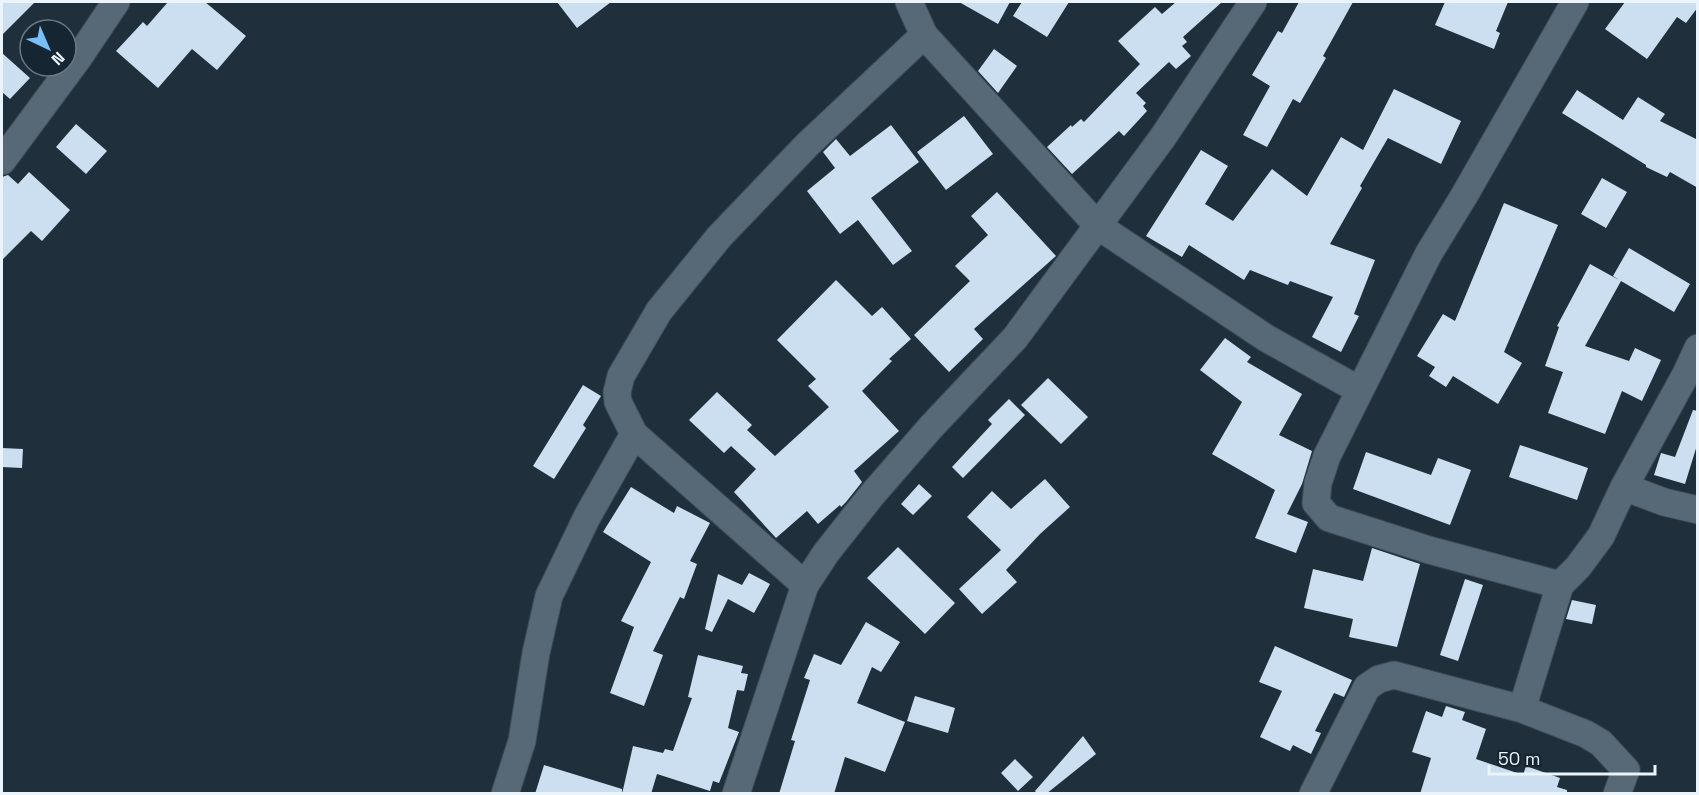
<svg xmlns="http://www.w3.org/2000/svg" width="1699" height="795" font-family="'Space Grotesk',sans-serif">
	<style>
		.building { fill: #cbdff0 }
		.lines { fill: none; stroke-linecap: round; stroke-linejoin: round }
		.minor-casing { stroke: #3d4b56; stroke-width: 29 }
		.minor { stroke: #576977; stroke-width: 27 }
	</style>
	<rect width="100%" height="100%" fill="#1f2f3b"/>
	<!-- building -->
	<path class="building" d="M 2,2 L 35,2 L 2,35 Z
		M 168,2 L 205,2 L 246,36 L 217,70 L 192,49 L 158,88 L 116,51 L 143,22 L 147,26 Z
		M 557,2 L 611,2 L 577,28 Z
		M 959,2 L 1010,2 L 998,24 Z
		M 1022,2 L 1069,2 L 1047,37 L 1013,16 Z
		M 1176,2 L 1222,2 L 1183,37 L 1187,42 L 1182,46 L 1191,56 L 1176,69 L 1169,62 L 1136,93 L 1146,103 L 1143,106 L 1147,111 L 1124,136 L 1119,131 L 1072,174 L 1047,147 L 1071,125 L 1072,127 L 1081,119 L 1084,122 L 1140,64 L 1118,41 L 1155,7 L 1162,14 Z
		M 1299,2 L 1353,2 L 1323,56 L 1326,58 L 1300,103 L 1293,99 L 1267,147 L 1243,135 L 1270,86 L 1252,75 L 1278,31 L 1282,33 Z
		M 1445,2 L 1508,2 L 1496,31 L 1500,33 L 1494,49 L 1435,25 Z
		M 1625,2 L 1698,2 L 1698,7 L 1686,23 L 1677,17 L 1647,59 L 1605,29 Z
		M 994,49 L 1017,66 L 998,93 L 978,71 Z
		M 2,53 L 30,78 L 10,99 L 2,92 Z
		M 1394,89 L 1461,121 L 1441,164 L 1388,138 L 1360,186 L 1362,188 L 1330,244 L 1375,260 L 1354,314 L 1359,316 L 1341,352 L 1312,337 L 1333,297 L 1290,281 L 1288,285 L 1250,270 L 1244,280 L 1189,245 L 1182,257 L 1146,236 L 1201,150 L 1228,166 L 1205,204 L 1233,221 L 1272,169 L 1307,196 L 1341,137 L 1363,150 Z
		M 1577,90 L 1623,120 L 1638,97 L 1665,114 L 1660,121 L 1698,140 L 1698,188 L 1670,172 L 1667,177 L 1646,167 L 1646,165 L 1562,113 Z
		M 964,116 L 993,154 L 946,190 L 917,152 Z
		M 76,124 L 107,151 L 86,174 L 56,147 Z
		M 891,125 L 919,162 L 871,198 L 912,251 L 893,265 L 858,220 L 840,234 L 807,191 L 835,168 L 823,152 L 836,139 L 850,156 Z
		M 29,172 L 70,210 L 42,241 L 31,231 L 2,260 L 2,177 L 8,175 L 18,184 Z
		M 1602,178 L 1627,192 L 1606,228 L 1581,214 Z
		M 997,192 L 1056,256 L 974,329 L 983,339 L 949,372 L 914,335 L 970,281 L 955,266 L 988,235 L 971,216 Z
		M 1504,203 L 1558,225 L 1504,352 L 1522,363 L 1498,404 L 1453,376 L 1446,387 L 1429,376 L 1435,367 L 1417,356 L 1443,314 L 1455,321 Z
		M 1629,248 L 1690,284 L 1674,312 L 1621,281 L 1585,346 L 1629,361 L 1635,348 L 1661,360 L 1642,401 L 1622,391 L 1605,434 L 1548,413 L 1563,372 L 1545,366 L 1559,327 L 1557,326 L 1590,264 L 1619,280 L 1613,276 Z
		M 836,280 L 872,316 L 882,307 L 911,339 L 889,359 L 892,361 L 862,391 L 899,431 L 854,471 L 862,482 L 846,502 L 841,507 L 840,505 L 818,524 L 807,511 L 776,538 L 734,492 L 756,469 L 731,446 L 724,453 L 689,420 L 717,392 L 752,425 L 747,430 L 775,456 L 829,407 L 808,386 L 816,379 L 777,340 Z
		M 1225,338 L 1251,357 L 1247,362 L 1302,394 L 1279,435 L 1312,451 L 1302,484 L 1287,514 L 1308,522 L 1296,553 L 1255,538 L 1275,490 L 1212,454 L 1242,402 L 1200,370 Z
		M 1048,378 L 1088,417 L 1061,444 L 1021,405 Z
		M 583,385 L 601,396 L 583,425 L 586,428 L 554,479 L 533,466 Z
		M 1009,399 L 1025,415 L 963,478 L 952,467 L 992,424 L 988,420 Z
		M 1693,410 L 1698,411 L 1698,442 L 1685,484 L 1654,475 L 1661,453 L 1675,457 Z
		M 1520,445 L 1588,468 L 1577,500 L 1509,477 Z
		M 2,448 L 23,449 L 22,468 L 2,467 Z
		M 1366,452 L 1431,475 L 1438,458 L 1471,470 L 1450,525 L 1353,489 Z
		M 1045,479 L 1070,507 L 1040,534 L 1006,570 L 1017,582 L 982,614 L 959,589 L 1001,550 L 967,517 L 992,491 L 1011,509 Z
		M 919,484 L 932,496 L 913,515 L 901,504 Z
		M 631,487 L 674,513 L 677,506 L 710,523 L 690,561 L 697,564 L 684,599 L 680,597 L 653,651 L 663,655 L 644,706 L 610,693 L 634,627 L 621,621 L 651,562 L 603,532 Z
		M 898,547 L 955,603 L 925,634 L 867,578 Z
		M 1372,548 L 1420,564 L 1397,647 L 1349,637 L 1353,619 L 1304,608 L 1313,569 L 1363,581 Z
		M 749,573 L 770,584 L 754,613 L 728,599 L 712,632 L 705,629 L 718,574 L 742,585 Z
		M 1465,579 L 1483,585 L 1458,661 L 1440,655 Z
		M 1572,600 L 1596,605 L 1592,624 L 1566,619 Z
		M 866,622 L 900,642 L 881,672 L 872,667 L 857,703 L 905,722 L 885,772 L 845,757 L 834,794 L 779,794 L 795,741 L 791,740 L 810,680 L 804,678 L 814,654 L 841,665 Z
		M 1275,646 L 1352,680 L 1344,697 L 1334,693 L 1315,731 L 1321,733 L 1311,754 L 1293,745 L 1290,751 L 1260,737 L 1282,691 L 1259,682 Z
		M 698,655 L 743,666 L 741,673 L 748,674 L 744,691 L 737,690 L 728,728 L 739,732 L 719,783 L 713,781 L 710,791 L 657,774 L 651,794 L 622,794 L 633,746 L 663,753 L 665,749 L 673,751 L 692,698 L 688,697 Z
		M 915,696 L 955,708 L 948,733 L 907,721 Z
		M 1446,706 L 1465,712 L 1462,720 L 1486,729 L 1476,759 L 1523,775 L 1526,766 L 1560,778 L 1557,787 L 1567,790 L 1567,794 L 1420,794 L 1431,758 L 1412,752 L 1426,711 L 1442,717 Z
		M 1083,736 L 1096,754 L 1046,794 L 1037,794 L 1035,791 Z
		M 1015,759 L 1033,777 L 1018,791 L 1001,773 Z
		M 544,765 L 622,789 L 622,794 L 535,794 Z"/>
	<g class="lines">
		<defs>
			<path id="minor" d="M 909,2 L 924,35 L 1098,226 L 1266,338 L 1359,390
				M 2,161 L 79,57 L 116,2
				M 634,434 L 805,585
				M 1624,487 L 1664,502 L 1698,510
				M 1560,585 L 1429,550 L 1329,518 L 1316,503 L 1318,483 L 1327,456 L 1429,253 L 1464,196 L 1575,2
				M 1522,709 L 1560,585 L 1578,567 L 1601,536 L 1624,487 L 1686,374 L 1698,348
				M 505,794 L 522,741 L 536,653 L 549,596 L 587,517 L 634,434 L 618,402 L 617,392 L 621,376 L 659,311 L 719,237 L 807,145 L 924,35
				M 736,794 L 805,585 L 826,553 L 871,496 L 931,427 L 1015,338 L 1163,137 L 1253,2
				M 1313,794 L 1367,687 L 1379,679 L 1394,675 L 1522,709 L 1586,734 L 1601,743 L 1626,770 L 1617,794"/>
		</defs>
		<!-- minor casing -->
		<use href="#minor" class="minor-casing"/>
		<!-- minor -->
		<use href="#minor" class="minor"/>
	</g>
	<!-- border -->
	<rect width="1699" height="795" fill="none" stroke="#e9f4fc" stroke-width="6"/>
	<!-- north arrow -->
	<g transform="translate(48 48) rotate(136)"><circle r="28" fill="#152531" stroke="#6a7882" stroke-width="1.5"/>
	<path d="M0-4.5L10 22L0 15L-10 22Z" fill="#78bff7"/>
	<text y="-9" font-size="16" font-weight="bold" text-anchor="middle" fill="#e9f4fc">N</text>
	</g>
	<!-- scale -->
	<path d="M1489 765v9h166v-9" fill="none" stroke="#e9f4fc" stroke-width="3"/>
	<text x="1498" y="765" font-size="18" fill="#e9f4fc" stroke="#152531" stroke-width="4.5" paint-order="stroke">50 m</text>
</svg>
